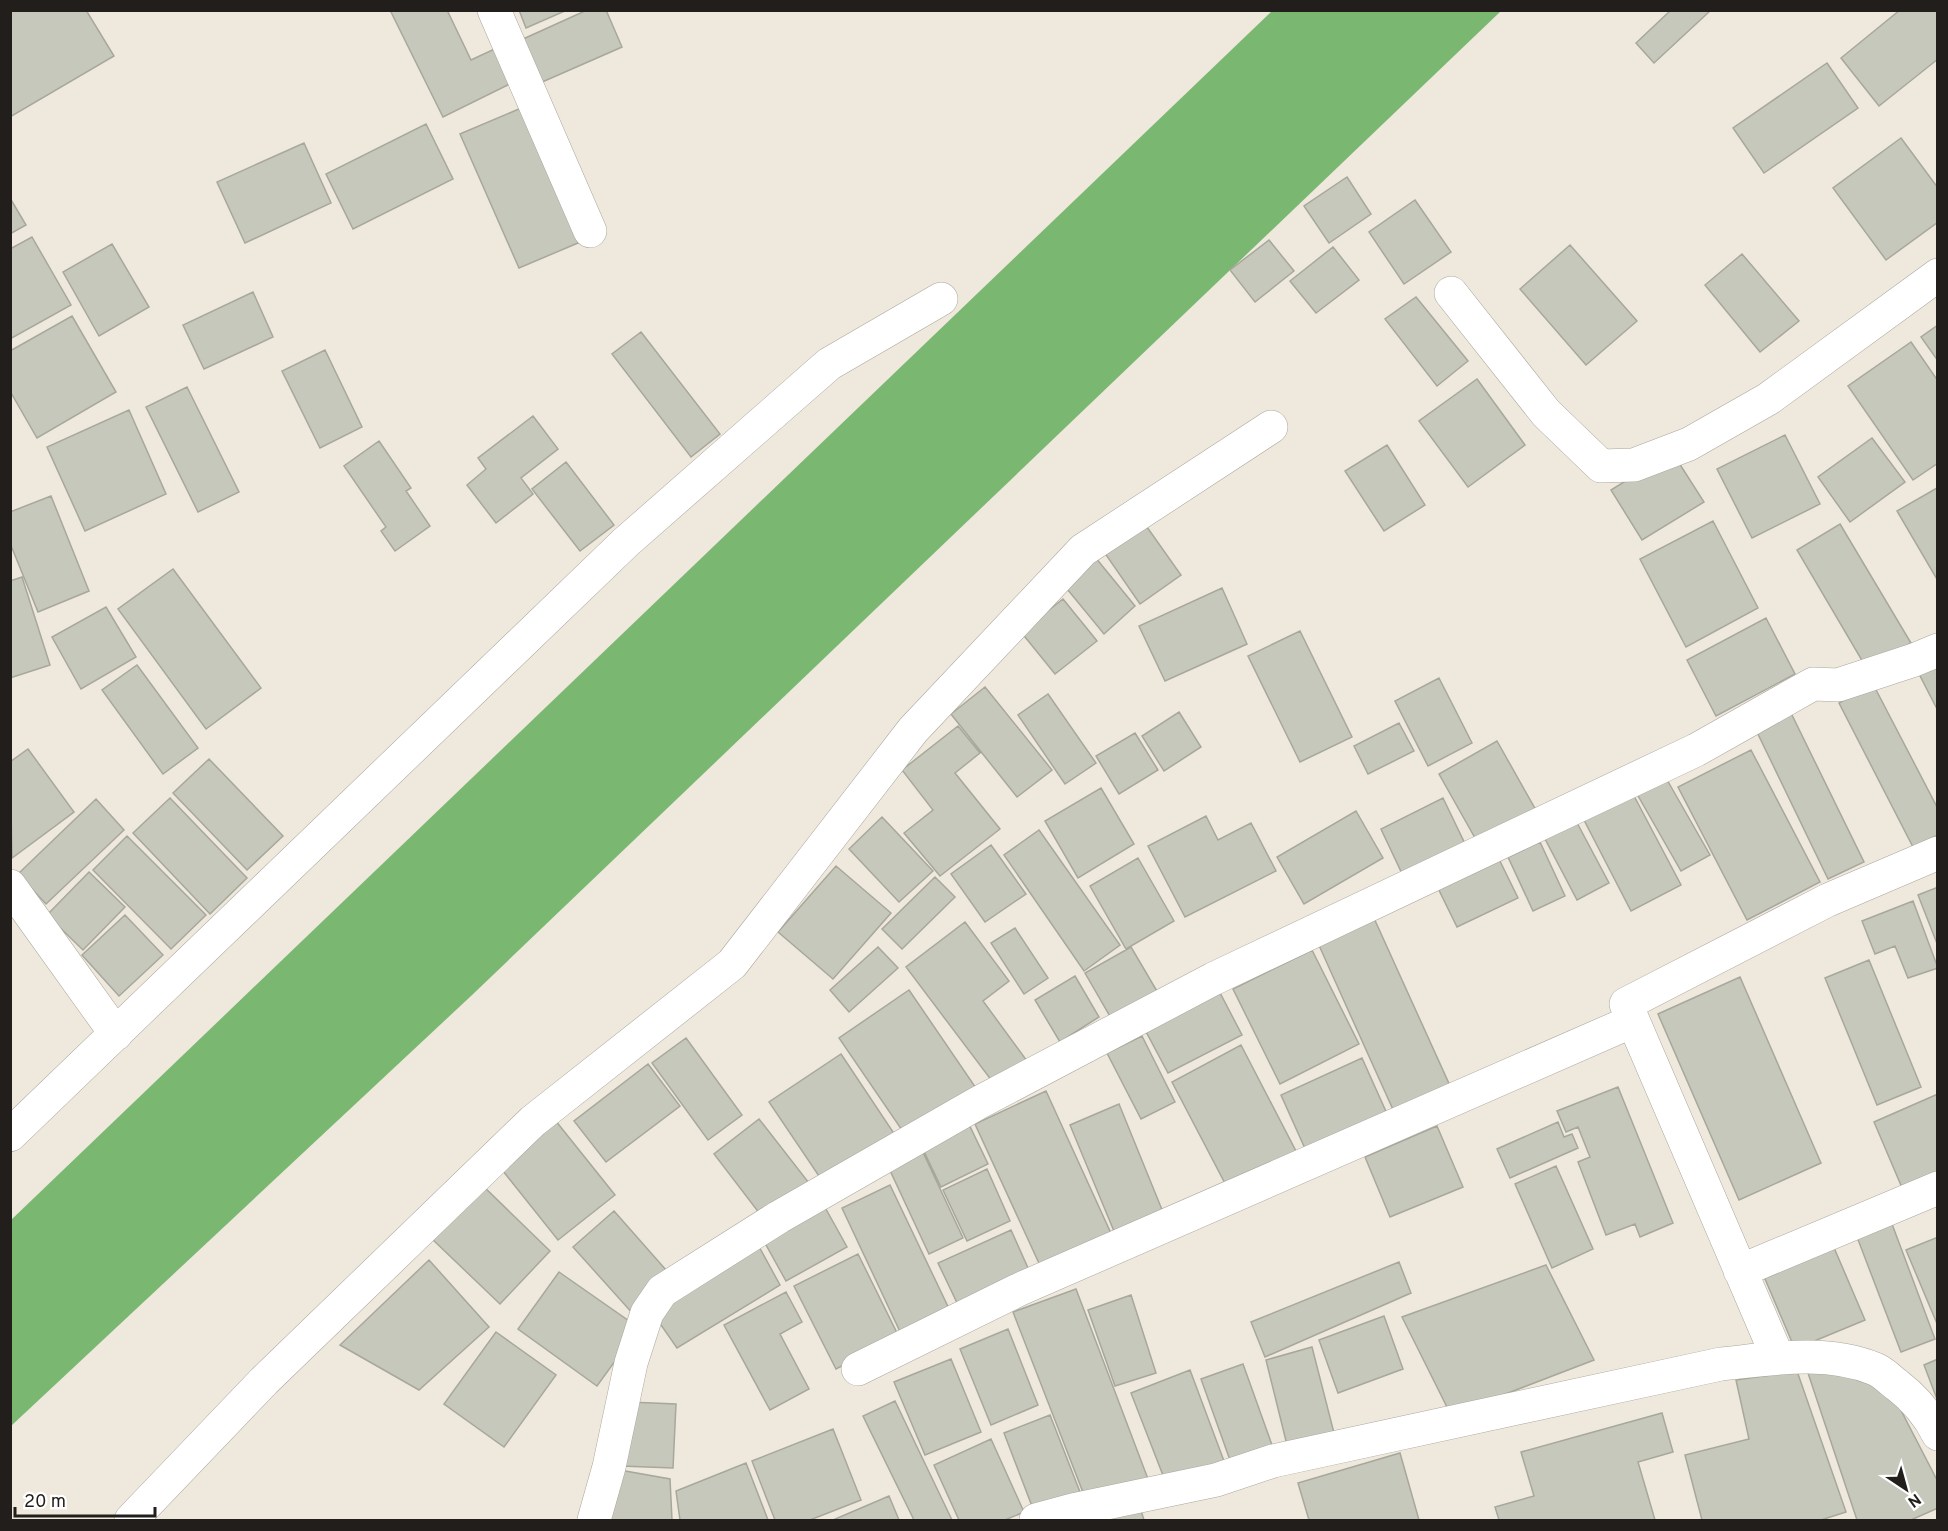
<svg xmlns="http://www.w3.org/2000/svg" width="1948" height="1531" font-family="Overpass,sans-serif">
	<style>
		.water { fill: #7ab872 }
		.building { fill: #c7c8bc; stroke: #a7a79c; stroke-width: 1.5 }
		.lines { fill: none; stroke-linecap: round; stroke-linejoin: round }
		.minor-casing { stroke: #aca69c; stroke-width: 34 }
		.minor { stroke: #fff; stroke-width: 33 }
	</style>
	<rect width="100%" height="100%" fill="#efe8dd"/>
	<!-- water -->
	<path class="water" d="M 1273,10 L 1501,11 L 471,996 L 11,1426 L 11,1220 Z"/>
	<!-- building -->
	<path class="building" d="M 10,10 L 86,10 L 114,56 L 10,117 Z
		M 390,10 L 447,10 L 471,60 L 501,46 L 518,80 L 443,117 Z
		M 519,10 L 567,10 L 526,28 Z
		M 587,10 L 606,10 L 622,47 L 540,83 L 521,40 Z
		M 1671,10 L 1711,10 L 1654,63 L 1636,43 Z
		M 1900,10 L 1938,10 L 1938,59 L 1879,106 L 1841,58 Z
		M 1827,63 L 1858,108 L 1764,173 L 1733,128 Z
		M 526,106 L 585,240 L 519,268 L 460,134 Z
		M 426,124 L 453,179 L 353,229 L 326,174 Z
		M 1901,138 L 1938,188 L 1938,222 L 1886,260 L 1833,188 Z
		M 304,143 L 331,203 L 245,243 L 217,182 Z
		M 1347,177 L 1371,214 L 1329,243 L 1304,206 Z
		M 10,198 L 26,225 L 10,234 Z
		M 1415,200 L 1451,252 L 1404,284 L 1369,232 Z
		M 32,237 L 71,305 L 10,339 L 10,249 Z
		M 1269,240 L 1294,271 L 1255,302 L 1230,270 Z
		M 112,244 L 149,307 L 99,336 L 63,272 Z
		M 1570,245 L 1637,321 L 1586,365 L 1520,289 Z
		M 1333,247 L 1359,280 L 1316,313 L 1290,281 Z
		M 1742,254 L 1799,321 L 1760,352 L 1705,285 Z
		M 253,292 L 273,337 L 204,369 L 183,325 Z
		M 1416,297 L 1468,361 L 1437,386 L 1385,319 Z
		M 72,316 L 116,392 L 37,438 L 10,391 L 10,351 Z
		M 1938,325 L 1938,361 L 1921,337 Z
		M 641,332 L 720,434 L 691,457 L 612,354 Z
		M 1911,342 L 1938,381 L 1938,463 L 1913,480 L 1848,386 Z
		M 325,350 L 362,427 L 320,448 L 282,371 Z
		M 1477,379 L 1525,445 L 1468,487 L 1419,421 Z
		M 187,387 L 239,492 L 198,512 L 146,407 Z
		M 129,410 L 166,494 L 85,531 L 47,447 Z
		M 533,416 L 558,449 L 521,478 L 533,494 L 496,523 L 467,485 L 486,469 L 478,458 Z
		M 1785,435 L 1820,504 L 1752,538 L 1717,469 Z
		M 1872,438 L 1905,482 L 1850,522 L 1818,477 Z
		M 379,441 L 411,488 L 406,491 L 430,526 L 395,551 L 381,531 L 386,527 L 344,466 Z
		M 1387,445 L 1425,505 L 1384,531 L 1345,471 Z
		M 1672,452 L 1704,502 L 1642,540 L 1611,490 Z
		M 566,462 L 614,525 L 580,551 L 532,489 Z
		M 1937,488 L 1938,489 L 1938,581 L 1897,511 Z
		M 51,496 L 89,591 L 38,612 L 10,543 L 10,512 Z
		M 1142,520 L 1181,575 L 1140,604 L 1102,549 Z
		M 1713,521 L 1758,608 L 1686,647 L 1640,559 Z
		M 1840,524 L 1911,643 L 1867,669 L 1797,550 Z
		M 1095,557 L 1135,606 L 1104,634 L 1063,584 Z
		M 173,569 L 261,688 L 206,729 L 118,609 Z
		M 22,577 L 50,665 L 10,678 L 10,581 Z
		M 1222,588 L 1247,644 L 1165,681 L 1139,626 Z
		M 1063,599 L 1097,641 L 1055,674 L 1021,632 Z
		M 106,607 L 136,657 L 81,689 L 52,637 Z
		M 1766,618 L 1795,674 L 1716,716 L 1687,660 Z
		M 1300,631 L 1352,737 L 1300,762 L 1248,656 Z
		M 1938,658 L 1938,711 L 1916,668 Z
		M 137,665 L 198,748 L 163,774 L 102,690 Z
		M 1439,678 L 1472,743 L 1428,766 L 1395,701 Z
		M 1873,684 L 1938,809 L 1938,835 L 1913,847 L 1839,703 Z
		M 985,687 L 1052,770 L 1017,797 L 951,714 Z
		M 1048,694 L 1096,763 L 1065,784 L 1018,715 Z
		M 1179,712 L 1201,747 L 1164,771 L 1142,736 Z
		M 1791,713 L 1864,862 L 1828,879 L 1756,730 Z
		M 1399,723 L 1414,751 L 1368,774 L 1354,746 Z
		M 958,726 L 980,753 L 955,773 L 1000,829 L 940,876 L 904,833 L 933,810 L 902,770 Z
		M 1135,733 L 1158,770 L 1119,794 L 1096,756 Z
		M 1497,741 L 1537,812 L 1479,845 L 1439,774 Z
		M 28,749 L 74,812 L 12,858 L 10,762 Z
		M 1751,750 L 1820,882 L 1747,920 L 1678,787 Z
		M 209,759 L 283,836 L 247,870 L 173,793 Z
		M 1666,778 L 1710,855 L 1681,871 L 1637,794 Z
		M 1101,788 L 1134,844 L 1078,878 L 1045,821 Z
		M 1633,794 L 1681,885 L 1631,911 L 1584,820 Z
		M 170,798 L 247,878 L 210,914 L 133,833 Z
		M 1443,798 L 1468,850 L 1405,880 L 1381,829 Z
		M 96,799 L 124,830 L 46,904 L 18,874 Z
		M 1356,811 L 1383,858 L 1304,904 L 1277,857 Z
		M 1206,816 L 1218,840 L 1251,823 L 1276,871 L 1185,917 L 1148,846 Z
		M 882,817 L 933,871 L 899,902 L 849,849 Z
		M 1575,819 L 1609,883 L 1577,900 L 1543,835 Z
		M 1039,830 L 1120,945 L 1084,971 L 1004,855 Z
		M 127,836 L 206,915 L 171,949 L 93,870 Z
		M 1540,842 L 1565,896 L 1533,911 L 1508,857 Z
		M 991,845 L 1026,894 L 985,922 L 951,874 Z
		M 1496,853 L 1518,898 L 1457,927 L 1435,882 Z
		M 1138,858 L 1174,921 L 1126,949 L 1090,886 Z
		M 836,866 L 891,913 L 833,979 L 778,932 Z
		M 89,872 L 125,907 L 83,950 L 47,915 Z
		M 935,877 L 955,897 L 902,949 L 882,929 Z
		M 1938,887 L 1938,946 L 1918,895 Z
		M 1913,901 L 1938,968 L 1908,978 L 1895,946 L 1875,954 L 1862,921 Z
		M 125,915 L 163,955 L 119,996 L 82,955 Z
		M 1373,916 L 1451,1088 L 1395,1114 L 1317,941 Z
		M 965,922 L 1009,981 L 983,1001 L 1030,1065 L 998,1089 L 906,967 Z
		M 1015,928 L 1048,978 L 1024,994 L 991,943 Z
		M 878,947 L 898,968 L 849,1012 L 830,990 Z
		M 1131,947 L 1161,998 L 1115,1025 L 1085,973 Z
		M 1312,950 L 1359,1044 L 1280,1084 L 1233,989 Z
		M 1869,960 L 1921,1087 L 1877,1105 L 1825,978 Z
		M 1075,976 L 1099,1017 L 1060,1042 L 1035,1000 Z
		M 1740,977 L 1821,1163 L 1739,1200 L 1658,1014 Z
		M 1217,987 L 1242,1035 L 1168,1073 L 1143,1026 Z
		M 909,990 L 978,1091 L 908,1139 L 839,1038 Z
		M 1142,1036 L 1175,1102 L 1141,1119 L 1107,1053 Z
		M 686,1038 L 742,1115 L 708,1140 L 652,1063 Z
		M 1241,1045 L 1298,1155 L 1229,1191 L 1172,1082 Z
		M 841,1054 L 895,1135 L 823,1182 L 769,1102 Z
		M 1362,1058 L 1388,1116 L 1307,1153 L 1281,1095 Z
		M 648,1064 L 680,1106 L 606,1162 L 574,1121 Z
		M 1618,1087 L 1673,1223 L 1640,1237 L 1635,1224 L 1606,1235 L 1578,1162 L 1590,1157 L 1578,1127 L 1566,1132 L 1557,1111 Z
		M 1046,1091 L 1114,1240 L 1043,1272 L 975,1124 Z
		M 1938,1094 L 1938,1183 L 1906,1197 L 1874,1122 Z
		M 1119,1104 L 1165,1217 L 1116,1236 L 1070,1125 Z
		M 965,1116 L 988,1164 L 941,1187 L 918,1139 Z
		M 759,1119 L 809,1183 L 763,1218 L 714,1154 Z
		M 555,1120 L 615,1195 L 558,1240 L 499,1166 Z
		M 1558,1122 L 1564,1137 L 1572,1134 L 1578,1148 L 1510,1178 L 1497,1149 Z
		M 1437,1126 L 1463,1187 L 1390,1217 L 1365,1157 Z
		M 921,1148 L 963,1238 L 929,1254 L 887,1164 Z
		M 1556,1166 L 1593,1249 L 1552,1268 L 1515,1184 Z
		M 987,1169 L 1010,1221 L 967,1241 L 943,1190 Z
		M 481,1184 L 550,1251 L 500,1304 L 430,1237 Z
		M 890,1185 L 952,1315 L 903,1338 L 842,1208 Z
		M 822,1202 L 847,1247 L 786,1281 L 761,1236 Z
		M 614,1211 L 674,1279 L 634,1315 L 573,1247 Z
		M 1892,1224 L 1935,1339 L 1901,1352 L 1857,1237 Z
		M 1011,1230 L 1032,1277 L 960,1309 L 938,1263 Z
		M 1938,1237 L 1938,1326 L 1906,1250 Z
		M 757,1243 L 780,1285 L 677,1348 L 654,1315 Z
		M 1832,1243 L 1865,1320 L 1795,1349 L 1762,1272 Z
		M 858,1254 L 899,1337 L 836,1369 L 794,1286 Z
		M 429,1260 L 489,1327 L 419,1390 L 340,1345 Z
		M 1399,1262 L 1411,1293 L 1265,1357 L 1251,1322 Z
		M 1546,1265 L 1594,1360 L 1451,1415 L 1402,1317 Z
		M 559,1272 L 639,1328 L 597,1386 L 518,1329 Z
		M 1076,1289 L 1148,1479 L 1086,1500 L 1013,1312 Z
		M 786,1292 L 802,1322 L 780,1334 L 809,1389 L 770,1410 L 724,1325 Z
		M 1131,1295 L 1156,1373 L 1115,1386 L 1088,1310 Z
		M 1384,1316 L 1403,1369 L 1338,1393 L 1319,1340 Z
		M 1008,1329 L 1038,1405 L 991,1425 L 960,1349 Z
		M 496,1332 L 556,1375 L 504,1447 L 444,1404 Z
		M 1312,1347 L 1334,1433 L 1287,1445 L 1266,1360 Z
		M 951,1359 L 981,1432 L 925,1455 L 894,1382 Z
		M 1938,1359 L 1938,1399 L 1937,1399 L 1924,1365 Z
		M 1243,1364 L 1272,1445 L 1230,1460 L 1201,1379 Z
		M 1190,1370 L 1224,1461 L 1166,1483 L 1131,1393 Z
		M 1797,1371 L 1846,1512 L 1821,1520 L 1702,1520 L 1685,1455 L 1749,1439 L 1736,1380 Z
		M 1808,1373 L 1849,1374 L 1893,1395 L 1938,1482 L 1938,1508 L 1911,1520 L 1857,1520 Z
		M 895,1401 L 952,1520 L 914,1520 L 863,1416 Z
		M 629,1402 L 676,1404 L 673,1468 L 621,1466 Z
		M 1662,1413 L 1673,1452 L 1638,1462 L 1655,1520 L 1499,1520 L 1495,1507 L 1534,1496 L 1521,1452 Z
		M 1050,1415 L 1082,1497 L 1035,1514 L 1004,1433 Z
		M 833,1429 L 861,1500 L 810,1520 L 775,1520 L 752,1461 Z
		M 991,1439 L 1024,1512 L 1005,1520 L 959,1520 L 934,1465 Z
		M 1400,1453 L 1419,1520 L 1309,1520 L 1298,1483 Z
		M 746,1463 L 768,1520 L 680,1520 L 676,1491 Z
		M 614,1469 L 670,1479 L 672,1520 L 602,1520 Z
		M 889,1496 L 899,1520 L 833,1520 Z
		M 1139,1504 L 1144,1520 L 1083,1520 Z"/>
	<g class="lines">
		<defs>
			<path id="minor" d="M 494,10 L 590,231
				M 1451,293 L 1546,413 L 1601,466 L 1634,465 L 1689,444 L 1768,399 L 1938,275
				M 10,886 L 116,1034
				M 10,1135 L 626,542 L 829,364 L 941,299
				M 1740,1271 L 1938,1188
				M 1778,1358 L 1626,1004 L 1828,900 L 1938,853
				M 858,1369 L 1018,1290 L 1633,1021
				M 131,1520 L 264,1381 L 533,1121 L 732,964 L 913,730 L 1083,550 L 1271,427
				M 594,1520 L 609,1467 L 631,1363 L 647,1313 L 662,1291 L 779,1217 L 978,1103 L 1213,979 L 1696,750 L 1813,684 L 1838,685 L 1914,660 L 1938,650
				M 1036,1520 L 1073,1510 L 1216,1480 L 1273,1461 L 1721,1364 C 1771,1359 1826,1349 1875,1369 C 1883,1372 1890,1380 1897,1385 C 1914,1398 1928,1414 1938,1434"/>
		</defs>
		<!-- minor casing -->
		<use href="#minor" class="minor-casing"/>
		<!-- minor -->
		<use href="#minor" class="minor"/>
	</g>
	<!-- border -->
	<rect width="1948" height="1531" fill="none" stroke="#211e1b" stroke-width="24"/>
	<!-- north arrow -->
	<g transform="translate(1906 1489) rotate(144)" stroke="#ffffff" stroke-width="4.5" paint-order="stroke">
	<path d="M0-4.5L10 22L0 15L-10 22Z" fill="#211e1b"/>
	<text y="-9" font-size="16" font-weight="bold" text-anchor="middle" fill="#211e1b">N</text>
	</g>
	<!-- scale -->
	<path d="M15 1507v9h140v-9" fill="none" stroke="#211e1b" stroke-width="3"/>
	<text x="24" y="1507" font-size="18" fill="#211e1b" stroke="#ffffff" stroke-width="4.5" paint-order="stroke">20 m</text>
</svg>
